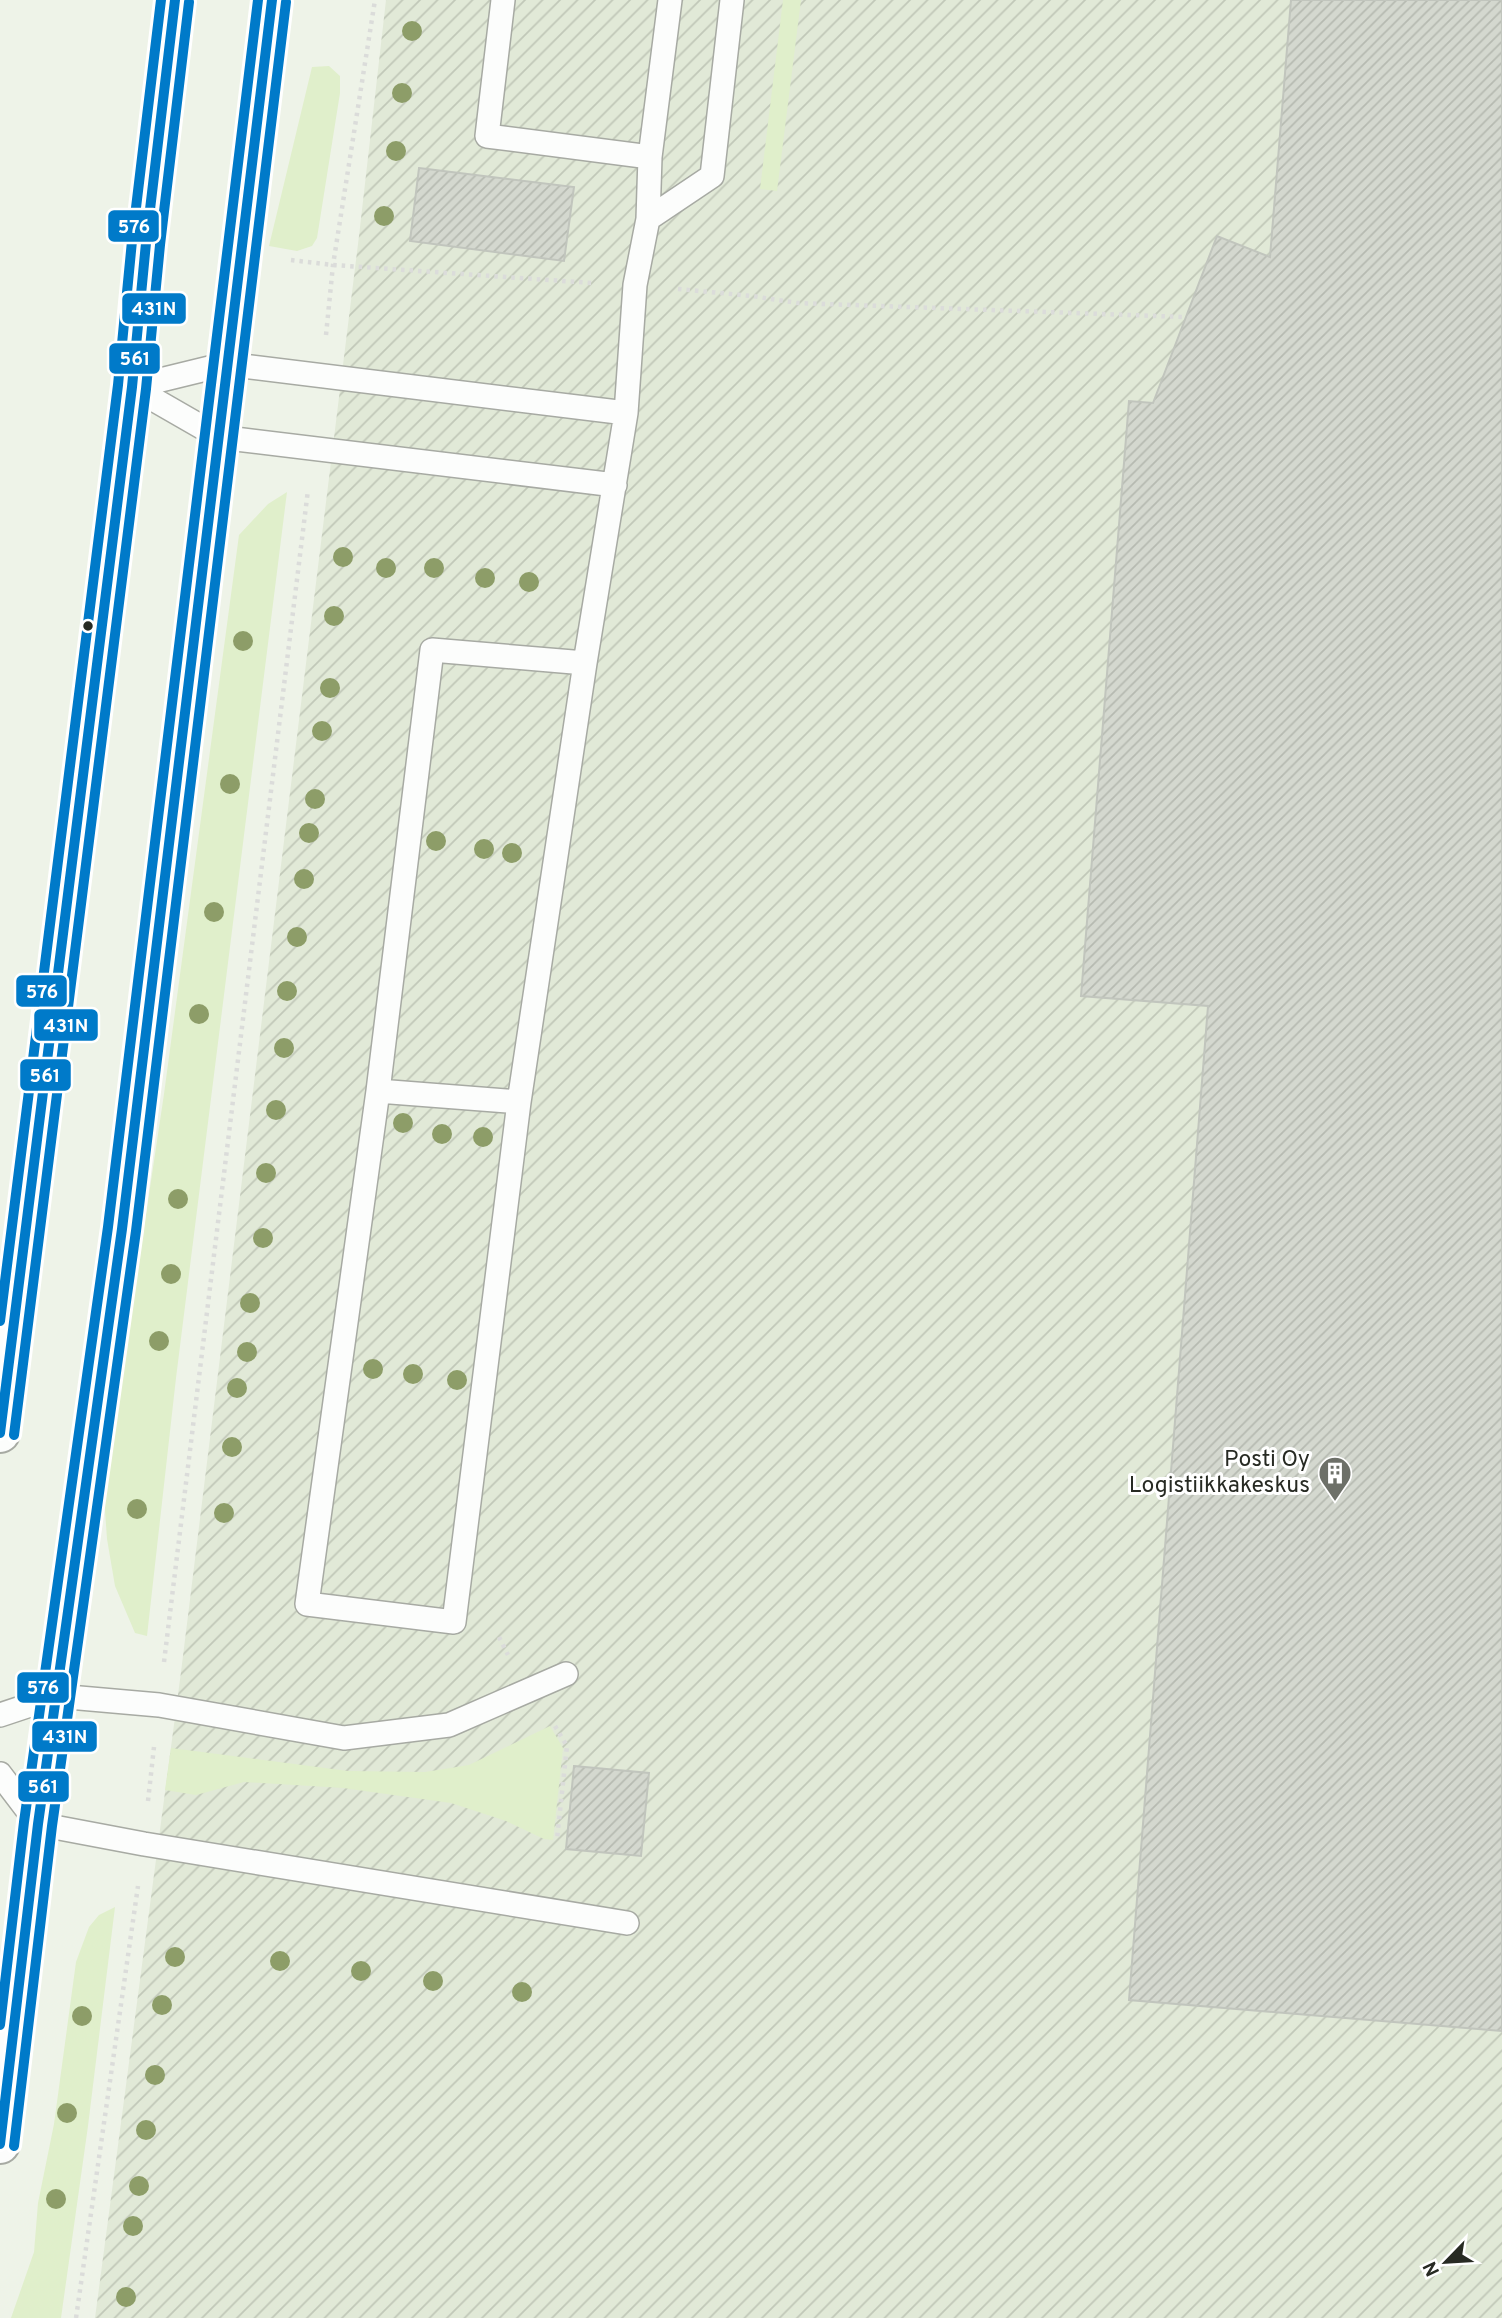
<svg xmlns="http://www.w3.org/2000/svg" width="1502" height="2318" font-family="Overpass,sans-serif">
	<style>
		.industrial { fill: url(#industrial-furrows) }
		.grass { fill: #e0efcb }
		.building { fill: url(#building-hatch); stroke: #c1c5bd; stroke-width: 2 }
		.lines { fill: none; stroke-linecap: round; stroke-linejoin: round }
		.lane-casing { stroke: #a7aaa3; stroke-width: 26 }
		.primary-casing { stroke: #a7aaa3; stroke-width: 42 }
		.path { stroke: #dbdcda; stroke-width: 4.5; stroke-dasharray: 3.5 5; stroke-linecap: butt }
		.lane { stroke: #fcfdfc; stroke-width: 23 }
		.primary { stroke: #fcfdfc; stroke-width: 38 }
		.bus-1-casing { stroke: #fff; stroke-width: 16 }
		.bus-2-casing { stroke: #fff; stroke-width: 16 }
		.bus-3-casing { stroke: #fff; stroke-width: 16 }
		.bus-1 { stroke: #007ac9; stroke-width: 10 }
		.bus-2 { stroke: #007ac9; stroke-width: 10 }
		.bus-3 { stroke: #007ac9; stroke-width: 10 }
		.tree { fill: #8d9d68 }
		.bus-dot { fill: #272a23; stroke: #fff; stroke-width: 2.5 }
		.labels { text-anchor: middle; dominant-baseline: central; stroke-width: 6; stroke-linejoin: round; paint-order: stroke }
		.poi-label { font-size: 23px; fill: #272a23; stroke: #fff; text-anchor: end }
		.line-badge { stroke: #fff; stroke-width: 2.5 }
		.badge-label { font-size: 19px; text-anchor: middle; font-weight: bold; fill: #fff }
	</style>
	<defs>
		<pattern id="industrial-furrows" width="10" height="10" patternUnits="userSpaceOnUse" patternTransform="scale(1.75)"><rect width="10" height="10" fill="#e1e9d7"/><path d="M-1 1l2-2M0 10L10 0M9 11l2-2" fill="none" stroke="#c1c8b8"/></pattern>
		<pattern id="building-hatch" width="6" height="6" patternUnits="userSpaceOnUse" patternTransform="scale(1.75)"><rect width="6" height="6" fill="#d4d8cf"/><path d="M-1 1l2-2M0 6l6-6M5 7l2-2" fill="none" stroke="#b6bab1"/></pattern>
	</defs>
	<rect width="100%" height="100%" fill="#eef3e8"/>
	<!-- industrial -->
	<path class="industrial" d="M 386,0 L 1502,0 L 1502,2318 L 95,2318 L 181,1672 L 359,236 Z"/>
	<!-- grass -->
	<path class="grass" d="M 783,0 L 801,0 L 777,191 L 760,189 Z
		M 329,66 L 340,76 L 340,93 L 317,238 L 312,246 L 297,251 L 269,246 L 312,67 Z
		M 287,492 L 176,1378 L 147,1636 L 135,1633 L 115,1586 L 107,1539 L 104,1496 L 164,1094 L 239,535 L 268,504 Z
		M 550,1726 L 563,1748 L 553,1840 L 544,1839 L 506,1821 L 451,1803 L 343,1788 L 244,1782 L 196,1795 L 165,1790 L 171,1748 L 348,1771 L 425,1772 L 469,1765 Z
		M 115,1907 L 88,2126 L 61,2318 L 11,2318 L 34,2252 L 38,2203 L 54,2124 L 76,1962 L 89,1927 L 99,1915 Z"/>
	<!-- building -->
	<path class="building" d="M 1291,0 L 1502,0 L 1502,2031 L 1129,2000 L 1208,1006 L 1081,996 L 1129,401 L 1153,403 L 1217,236 L 1270,257 Z
		M 419,168 L 574,187 L 564,261 L 410,241 Z
		M 574,1766 L 649,1773 L 641,1856 L 566,1849 Z"/>
	<g class="lines">
		<defs>
			<path id="lane" d="M 503,0 L 487,136 L 650,157
				M 648,219 L 712,176 L 732,0
				M 132,387 L 226,364 L 626,413
				M 132,387 L 219,437 L 615,485
				M 585,663 L 432,650 L 378,1091 L 307,1604 L 454,1622 L 519,1102 L 585,663 L 626,413 L 635,285 L 648,219 L 650,157 L 670,0
				M 378,1091 L 519,1102
				M 0,1715 L 57,1696 L 159,1705 L 344,1738 L 449,1725 L 566,1674
				M 0,1774 L 38,1824 L 144,1844 L 627,1923"/>
			<path id="primary" d="M 0,1433 L 132,387 L 146,243 L 175,0
				M 0,2144 L 38,1824 L 122,1229 L 272,0"/>
		</defs>
		<!-- lane casing -->
		<use href="#lane" class="lane-casing"/>
		<!-- primary casing -->
		<use href="#primary" class="primary-casing"/>
		<!-- path -->
		<path class="path" d="M 291,260 L 333,265 L 592,283
			M 678,289 L 752,296 L 797,303 L 1185,317
			M 326,335 L 333,265 L 375,0
			M 499,1637 L 508,1655
			M 164,1662 L 308,490
			M 555,1726 L 567,1746 L 557,1839
			M 148,1801 L 154,1747
			M 76,2318 L 138,1886"/>
		<!-- lane -->
		<use href="#lane" class="lane"/>
		<!-- primary -->
		<use href="#primary" class="primary"/>
		<defs>
			<path id="bus-1" d="M 0,1433 L 132,387 L 146,243 L 175,0
				M 0,2144 L 38,1824 L 122,1229 L 272,0"/>
			<path id="bus-2" d="M 14,1435 L 146,389 L 160,245 L 189,2
				M 14,2146 L 52,1826 L 136,1231 L 286,2"/>
			<path id="bus-3" d="M 0,1321 L 118,385 L 132,241 L 161,0
				M 0,2025 L 24,1822 L 108,1227 L 258,0"/>
		</defs>
		<!-- bus-1 casing -->
		<use href="#bus-1" class="bus-1-casing"/>
		<!-- bus-2 casing -->
		<use href="#bus-2" class="bus-2-casing"/>
		<!-- bus-3 casing -->
		<use href="#bus-3" class="bus-3-casing"/>
		<!-- bus-1 -->
		<use href="#bus-1" class="bus-1"/>
		<!-- bus-2 -->
		<use href="#bus-2" class="bus-2"/>
		<!-- bus-3 -->
		<use href="#bus-3" class="bus-3"/>
	</g>
	<!-- trees -->
	<g class="tree">
		<circle cx="412" cy="31" r="10"/>
		<circle cx="402" cy="93" r="10"/>
		<circle cx="396" cy="151" r="10"/>
		<circle cx="384" cy="216" r="10"/>
		<circle cx="343" cy="557" r="10"/>
		<circle cx="386" cy="568" r="10"/>
		<circle cx="434" cy="568" r="10"/>
		<circle cx="485" cy="578" r="10"/>
		<circle cx="529" cy="582" r="10"/>
		<circle cx="334" cy="616" r="10"/>
		<circle cx="243" cy="641" r="10"/>
		<circle cx="330" cy="688" r="10"/>
		<circle cx="322" cy="731" r="10"/>
		<circle cx="230" cy="784" r="10"/>
		<circle cx="315" cy="799" r="10"/>
		<circle cx="309" cy="833" r="10"/>
		<circle cx="436" cy="841" r="10"/>
		<circle cx="484" cy="849" r="10"/>
		<circle cx="512" cy="853" r="10"/>
		<circle cx="304" cy="879" r="10"/>
		<circle cx="214" cy="912" r="10"/>
		<circle cx="297" cy="937" r="10"/>
		<circle cx="287" cy="991" r="10"/>
		<circle cx="199" cy="1014" r="10"/>
		<circle cx="284" cy="1048" r="10"/>
		<circle cx="276" cy="1110" r="10"/>
		<circle cx="403" cy="1123" r="10"/>
		<circle cx="442" cy="1134" r="10"/>
		<circle cx="483" cy="1137" r="10"/>
		<circle cx="266" cy="1173" r="10"/>
		<circle cx="178" cy="1199" r="10"/>
		<circle cx="263" cy="1238" r="10"/>
		<circle cx="171" cy="1274" r="10"/>
		<circle cx="250" cy="1303" r="10"/>
		<circle cx="159" cy="1341" r="10"/>
		<circle cx="247" cy="1352" r="10"/>
		<circle cx="373" cy="1369" r="10"/>
		<circle cx="413" cy="1374" r="10"/>
		<circle cx="457" cy="1380" r="10"/>
		<circle cx="237" cy="1388" r="10"/>
		<circle cx="232" cy="1447" r="10"/>
		<circle cx="137" cy="1509" r="10"/>
		<circle cx="224" cy="1513" r="10"/>
		<circle cx="175" cy="1957" r="10"/>
		<circle cx="280" cy="1961" r="10"/>
		<circle cx="361" cy="1971" r="10"/>
		<circle cx="433" cy="1981" r="10"/>
		<circle cx="522" cy="1992" r="10"/>
		<circle cx="162" cy="2005" r="10"/>
		<circle cx="82" cy="2016" r="10"/>
		<circle cx="155" cy="2075" r="10"/>
		<circle cx="67" cy="2113" r="10"/>
		<circle cx="146" cy="2130" r="10"/>
		<circle cx="139" cy="2186" r="10"/>
		<circle cx="56" cy="2199" r="10"/>
		<circle cx="133" cy="2226" r="10"/>
		<circle cx="126" cy="2297" r="10"/>
	</g>
	<!-- icons -->
	<defs>
		<symbol id="building-pin" viewBox="-11 -11 22 30"><path d="M0 17L-7.5 6A9.5 9.5 0 1 1 7.5 6Z" fill="#6d7068" stroke="#fff"/><path d="M-4-6H4V6H1V3H-1V6H-4ZM-2.5-4.3h1.7v1.8h-1.7ZM.8-4.3h1.7v1.8H.8ZM-2.5-1h1.7V.8h-1.7ZM.8-1h1.7V.8H.8Z" fill="#fff"/></symbol>
	</defs>
	<g fill-rule="evenodd">
		<use href="#building-pin" x="1316" y="1454" width="38" height="52"/>
	</g>
	<!-- markers -->
	<circle class="bus-dot" cx="88" cy="626" r="6"/>
	<g class="labels">
		<!-- poi labels -->
		<g class="poi-label">
			<text x="1310" y="1460">Posti Oy<tspan x="1310" dy="26">Logistiikkakeskus</tspan></text>
		</g>
	</g>
	<g class="line-badge">
		<rect x="107" y="209" width="53" height="34" rx="7" fill="#007ac9"/>
		<rect x="121" y="292" width="66" height="33" rx="7" fill="#007ac9"/>
		<rect x="108" y="342" width="53" height="33" rx="7" fill="#007ac9"/>
		<rect x="15" y="974" width="53" height="34" rx="7" fill="#007ac9"/>
		<rect x="33" y="1008" width="66" height="34" rx="7" fill="#007ac9"/>
		<rect x="19" y="1058" width="53" height="34" rx="7" fill="#007ac9"/>
		<rect x="16" y="1671" width="54" height="33" rx="7" fill="#007ac9"/>
		<rect x="31" y="1720" width="67" height="33" rx="7" fill="#007ac9"/>
		<rect x="17" y="1770" width="53" height="33" rx="7" fill="#007ac9"/>
	</g>
	<g class="badge-label">
		<text x="134" y="233">576</text>
		<text x="154" y="315">431N</text>
		<text x="135" y="365">561</text>
		<text x="42" y="998">576</text>
		<text x="66" y="1032">431N</text>
		<text x="45" y="1082">561</text>
		<text x="43" y="1694">576</text>
		<text x="65" y="1743">431N</text>
		<text x="43" y="1793">561</text>
	</g>
	<!-- north arrow -->
	<g transform="translate(1446 2262) rotate(245)" stroke="#ffffff" stroke-width="5" paint-order="stroke">
	<path d="M0-5L12 26L0 18L-12 26Z" fill="#272a23"/>
	<text y="-10" font-size="19" font-weight="bold" text-anchor="middle" fill="#272a23">N</text>
	</g>
</svg>
